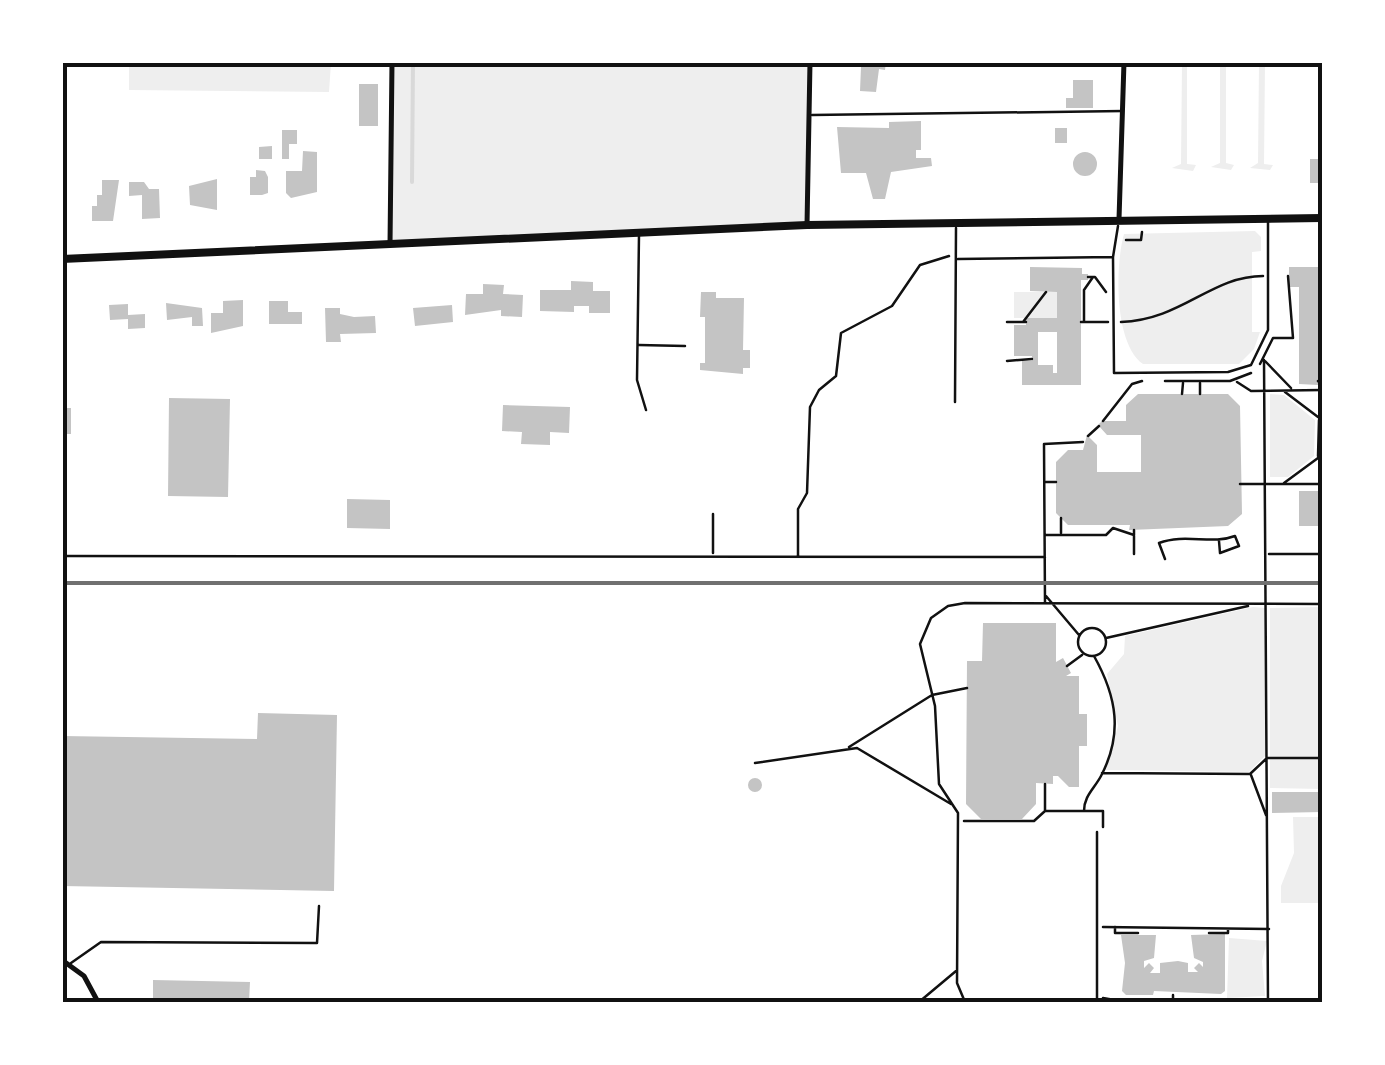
<svg xmlns="http://www.w3.org/2000/svg" width="1385" height="1065" font-family="'Asap Condensed',sans-serif">
	<style>
		.green { fill: #eee }
		.lines { fill: none; stroke-linecap: round; stroke-linejoin: round }
		.stream { stroke: #d9d9d9; stroke-width: 4 }
		.building { fill: #c4c4c4; fill-rule: evenodd }
		.path { stroke: #111; stroke-width: 2.5 }
		.service { stroke: #111; stroke-width: 2.5 }
		.minor { stroke: #111; stroke-width: 5 }
		.primary { stroke: #111; stroke-width: 8 }
		.rail { stroke: #707070; stroke-width: 4 }
		.neatline { fill: none; stroke: #111; stroke-width: 4 }
	</style>
	<rect width="100%" height="100%" fill="#fff"/>
	<!-- green -->
	<path class="green" d="M 129,63 L 129,62 L 331,63 L 329,92 L 129,90 Z
		M 392,63 L 810,63 L 807,225 L 390,245 Z
		M 1182,63 L 1187,63 L 1187,164 L 1196,165 L 1193,171 L 1172,168 L 1181,164 Z
		M 1220,63 L 1226,63 L 1226,163 L 1234,165 L 1231,170 L 1211,167 L 1220,163 Z
		M 1259,63 L 1265,63 L 1264,164 L 1273,165 L 1270,170 L 1250,168 L 1258,163 Z
		M 1255,231 L 1261,237 L 1261,251 L 1252,252 L 1252,332 L 1260,332 L 1254,349 L 1239,364 L 1143,364 C 1114,344 1115,266 1124,234 Z
		M 1014,292 L 1057,292 L 1057,318 L 1014,318 Z
		M 1270,394 L 1284,395 L 1315,420 L 1314,456 L 1288,477 L 1270,477 Z
		M 1253,607 L 1265,608 L 1265,756 L 1249,772 L 1106,770 L 1118,726 L 1107,674 L 1124,654 L 1125,636 Z
		M 1322,607 L 1322,789 L 1270,788 L 1270,608 Z
		M 1293,817 L 1322,817 L 1322,903 L 1281,903 L 1281,886 L 1294,853 Z
		M 1229,938 L 1267,941 L 1262,961 L 1265,996 L 1227,998 Z"/>
	<g class="lines">
		<!-- stream -->
		<path class="stream" d="M 412,182 L 413,62"/>
	</g>
	<!-- building -->
	<path class="building" d="M 870,62 L 886,62 L 885,70 L 879,69 L 876,92 L 860,91 L 861,67 L 870,67 Z
		M 1073,80 L 1093,80 L 1093,108 L 1066,108 L 1066,98 L 1073,98 Z
		M 359,84 L 378,84 L 378,126 L 359,126 Z
		M 921,121 L 921,150 L 916,150 L 916,158 L 931,158 L 932,166 L 891,172 L 885,199 L 873,199 L 866,173 L 841,173 L 837,127 L 889,128 L 889,122 Z
		M 1055,128 L 1067,128 L 1067,143 L 1055,143 Z
		M 282,130 L 297,130 L 297,144 L 289,144 L 289,159 L 282,159 Z
		M 272,146 L 272,159 L 259,159 L 259,147 Z
		M 1319,146 L 1322,146 L 1322,183 L 1310,183 L 1310,159 L 1319,159 Z
		M 303,151 L 317,152 L 317,192 L 291,198 L 286,193 L 286,171 L 302,171 Z
		M1073 164a12 12 0 1 1 24 0a12 12 0 1 1-24 0Z
		M 256,170 L 265,171 L 268,177 L 268,193 L 262,195 L 250,195 L 250,177 L 256,177 Z
		M 217,179 L 217,210 L 190,205 L 189,186 Z
		M 102,180 L 119,180 L 113,221 L 92,221 L 92,206 L 97,206 L 97,195 L 102,195 Z
		M 129,182 L 144,182 L 149,189 L 159,189 L 160,218 L 142,219 L 142,195 L 129,196 Z
		M 1030,267 L 1082,268 L 1082,274 L 1088,274 L 1088,280 L 1081,280 L 1081,385 L 1022,385 L 1022,361 L 1032,361 L 1032,356 L 1014,356 L 1014,325 L 1026,325 L 1026,318 L 1057,318 L 1057,292 L 1030,291 ZM 1038,332 L 1057,332 L 1057,373 L 1053,373 L 1053,365 L 1038,365 Z
		M 1289,267 L 1322,267 L 1322,373 L 1318,373 L 1318,385 L 1299,384 L 1299,287 L 1289,287 Z
		M 571,281 L 593,282 L 593,291 L 610,291 L 610,313 L 589,313 L 589,306 L 574,306 L 574,312 L 540,311 L 540,290 L 571,290 Z
		M 483,284 L 504,285 L 503,294 L 523,295 L 522,317 L 501,316 L 501,310 L 465,315 L 466,294 L 483,294 Z
		M 701,292 L 716,292 L 716,298 L 744,298 L 743,350 L 750,350 L 750,368 L 743,368 L 743,374 L 700,370 L 700,363 L 705,363 L 705,317 L 700,317 Z
		M 243,300 L 243,326 L 211,333 L 211,313 L 223,313 L 223,301 Z
		M 269,301 L 288,301 L 288,312 L 302,312 L 302,324 L 269,324 Z
		M 166,303 L 202,308 L 203,326 L 192,326 L 192,317 L 167,320 Z
		M 128,304 L 128,315 L 145,314 L 145,328 L 128,329 L 128,319 L 110,320 L 109,305 Z
		M 452,305 L 453,322 L 415,326 L 413,308 Z
		M 325,308 L 340,308 L 340,314 L 354,317 L 375,316 L 376,333 L 340,334 L 341,342 L 326,342 Z
		M 1138,394 L 1228,394 L 1240,406 L 1242,514 L 1228,526 L 1129,530 L 1130,525 L 1068,525 L 1056,513 L 1056,462 L 1068,450 L 1083,450 L 1087,435 L 1097,445 L 1097,472 L 1141,472 L 1141,435 L 1107,435 L 1098,425 L 1102,421 L 1126,421 L 1126,405 Z
		M 169,398 L 230,399 L 228,497 L 168,496 Z
		M 503,405 L 570,407 L 569,433 L 550,432 L 550,445 L 521,444 L 522,432 L 502,431 Z
		M 62,408 L 71,408 L 71,434 L 62,434 Z
		M 1299,491 L 1322,491 L 1322,526 L 1299,526 Z
		M 347,499 L 390,500 L 390,529 L 347,528 Z
		M 983,623 L 1056,623 L 1056,662 L 1063,658 L 1071,673 L 1066,676 L 1079,676 L 1079,714 L 1087,714 L 1087,746 L 1079,746 L 1079,787 L 1069,787 L 1058,776 L 1053,776 L 1053,784 L 1036,783 L 1036,804 L 1022,819 L 981,819 L 966,804 L 967,661 L 982,661 Z
		M 258,713 L 337,715 L 334,891 L 62,886 L 62,736 L 257,739 Z
		M748 785a7 7 0 1 1 14 0a7 7 0 1 1-14 0Z
		M 1272,792 L 1322,792 L 1322,812 L 1272,813 Z
		M 1225,934 L 1225,991 L 1221,994 L 1154,991 L 1153,995 L 1126,995 L 1122,991 L 1125,963 L 1121,935 L 1156,935 L 1154,958 L 1144,961 L 1144,968 L 1149,963 L 1154,968 L 1150,973 L 1160,973 L 1160,963 L 1178,961 L 1188,963 L 1188,972 L 1198,972 L 1194,968 L 1199,963 L 1203,967 L 1203,962 L 1194,958 L 1191,935 Z
		M 153,980 L 250,982 L 249,1002 L 153,1002 Z"/>
	<g class="lines">
		<!-- path -->
		<path class="path" d="M 1126,240 L 1141,240 L 1142,232
			M 1088,277 L 1095,277 L 1106,292
			M 1084,321 L 1084,290 L 1093,277
			M 1007,322 L 1026,322
			M 1023,322 L 1046,292
			M 1081,322 L 1108,322
			M 1121,322 C 1182,320 1211,276 1263,276
			M 1264,360 L 1268,1002
			M 1007,361 L 1032,359
			M 1265,361 L 1291,388
			M 1260,364 L 1273,338 L 1293,338 L 1288,276
			M 1165,381 L 1230,381 L 1251,373
			M 1318,381 L 1322,386
			M 1237,382 L 1251,391 L 1322,390
			M 1285,392 L 1318,417
			M 1182,394 L 1183,383
			M 1200,394 L 1200,383
			M 1322,418 L 1319,420 L 1318,456 L 1322,458
			M 1103,421 L 1132,384 L 1142,381
			M 1088,436 L 1099,426
			M 1046,482 L 1056,482
			M 1284,483 L 1318,458
			M 1240,484 L 1322,484
			M 1061,533 L 1061,518
			M 1046,535 L 1106,535 L 1113,528 L 1134,535 L 1134,530
			M 713,553 L 713,514
			M 1134,554 L 1134,536
			M 1269,554 L 1322,554
			M 62,556 L 1045,557
			M 798,557 L 798,509 L 807,493 L 810,407 L 819,390 L 836,376 L 841,333 L 892,306 L 920,265 L 949,256
			M 1165,559 L 1159,543 C 1185,533 1212,545 1235,536 L 1239,546 L 1220,553 L 1219,541
			M 1046,596 L 1079,635
			M 1045,603 L 1044,444 L 1083,442
			M1078 642a14 14 0 1 1 28 0a14 14 0 1 1-28 0Z
			M 1106,638 L 1248,606
			M 1067,666 L 1082,655
			M 849,747 L 932,695 L 967,688
			M 755,763 L 857,748 L 951,804
			M 1102,773 L 1250,774 L 1267,758 L 1322,758
			M 1251,775 L 1266,815
			M 1045,810 L 1045,784
			M 1084,811 C 1084,796 1094,789 1101,776 C 1123,734 1117,697 1094,656
			M 964,821 L 1034,821 L 1045,811 L 1103,811 L 1103,827
			M 1103,927 L 1269,929
			M 1115,927 L 1115,933 L 1138,933
			M 1209,933 L 1228,933 L 1228,929
			M 1103,998 L 1126,1002
			M 919,1002 L 956,971
			M 965,1002 L 957,983 L 958,813 L 939,784 L 935,706 L 920,644 L 931,618 L 948,606 L 965,603 L 1322,604
			M 1173,1002 L 1173,995
			M 1226,1002 L 1266,1001"/>
		<!-- service -->
		<path class="service" d="M 812,115 L 1123,111
			M 1118,226 L 1113,257 L 1114,373 L 1228,372 L 1251,365 L 1268,330 L 1268,219
			M 639,235 L 637,380 L 646,410
			M 958,259 L 1113,257
			M 639,345 L 685,346
			M 955,402 L 956,228
			M 71,963 L 101,942 L 317,943 L 319,906
			M 1097,1002 L 1097,832"/>
		<!-- minor -->
		<path class="minor" d="M 1119,219 L 1124,62
			M 807,225 L 810,62
			M 390,245 L 392,62
			M 62,960 L 84,976 L 98,1002"/>
		<!-- primary -->
		<path class="primary" d="M 62,259 L 807,225 L 1322,218"/>
		<!-- rail -->
		<path class="rail" d="M 62,583 L 1322,583"/>
	</g>
	<!-- border -->
	<rect width="1385" height="1065" fill="none" stroke="#ffffff" stroke-width="130"/>
	<rect x="65" y="65" width="1255" height="935" class="neatline"/>
</svg>
